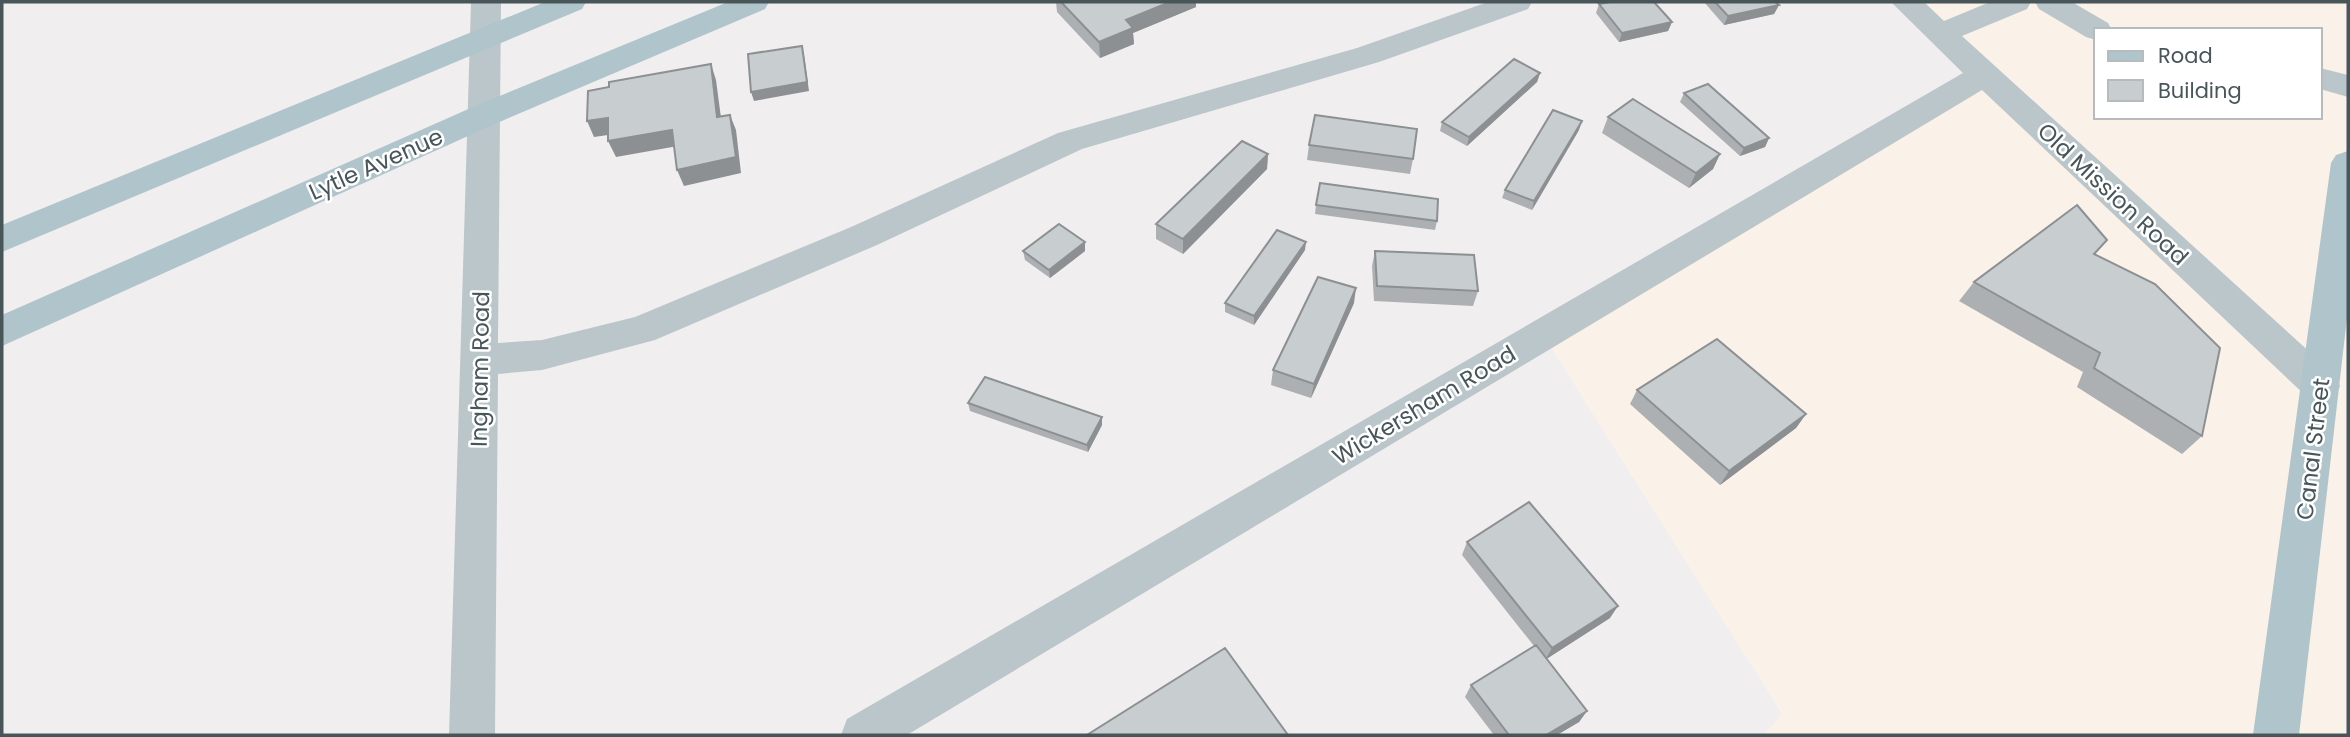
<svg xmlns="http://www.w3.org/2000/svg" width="2350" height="737" font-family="Poppins,sans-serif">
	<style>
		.commercial { fill: #faf1e9; fill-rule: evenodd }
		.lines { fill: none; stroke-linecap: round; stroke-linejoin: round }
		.minor { fill: #bbc6ca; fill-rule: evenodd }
		.major { fill: #b0c4cb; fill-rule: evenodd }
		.wall { fill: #acb0b3 }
		.shaded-wall { fill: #8c9092 }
		.building { fill: #c8cdd0; stroke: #8c9092; stroke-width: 2 }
		.labels { text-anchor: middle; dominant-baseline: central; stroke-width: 5; stroke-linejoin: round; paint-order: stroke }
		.street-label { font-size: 23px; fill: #48565a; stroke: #fff }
	</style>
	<rect width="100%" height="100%" fill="#f1eeef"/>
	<!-- commercial -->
	<path class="commercial" d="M 1905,2 L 2348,2 L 2348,735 L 1764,735 L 1782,714 L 1543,335 L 1983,75 ZM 2096,30 L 2320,30 L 2320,117 L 2096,117 Z"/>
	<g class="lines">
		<!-- minor -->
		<path class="minor" d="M 471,2 L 501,2 L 498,343 L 542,340 L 635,317 L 851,227 L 1058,133 L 1357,48 L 1488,2 L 1532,2 L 1528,9 L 1379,62 L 1082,149 L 877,245 L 655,340 L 542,370 L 498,374 L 495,735 L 449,735 Z
			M 1891,2 L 1924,2 L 1944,21 L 1990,2 L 2031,2 L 2027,9 L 1962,36 L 2335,375 L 2340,386 L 2335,397 L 2321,402 L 2307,397 L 1982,90 L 907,735 L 841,735 L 847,719 L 1963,73 Z
			M 2035,2 L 2072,2 L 2108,23 L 2112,30 L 2096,30 L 2096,40 L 2086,37 L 2039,9 Z
			M 2320,68 L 2348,75 L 2348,97 L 2320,89 Z"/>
		<!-- major -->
		<path class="major" d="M 545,2 L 586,2 L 582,9 L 2,252 L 2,225 Z
			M 728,2 L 769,2 L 765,9 L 497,123 L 2,346 L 2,315 L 473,107 Z
			M 2348,151 L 2348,309 L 2299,735 L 2253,735 L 2331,163 L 2336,155 Z"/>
	</g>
	<!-- wall -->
	<path class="wall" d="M 1056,2 L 1196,2 L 1196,7 L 1133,33 L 1134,44 L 1100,58 L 1057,12 Z
		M 1704,2 L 1775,2 L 1779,5 L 1774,14 L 1724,25 Z
		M 1599,4 L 1672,22 L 1668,31 L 1619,42 L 1596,13 Z
		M 1540,73 L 1537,82 L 1467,146 L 1440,131 L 1442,122 Z
		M 1684,93 L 1769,138 L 1765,147 L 1740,156 L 1680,102 Z
		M 1608,117 L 1720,154 L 1713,169 L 1689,188 L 1602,133 Z
		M 1579,130 L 1532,210 L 1502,198 L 1505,190 Z
		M 1309,145 L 1413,159 L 1410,174 L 1307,160 Z
		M 1268,154 L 1267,169 L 1183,254 L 1156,239 L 1156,224 Z
		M 1316,205 L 1437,221 L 1435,230 L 1315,214 Z
		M 1085,242 L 1085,251 L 1050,278 L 1025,260 L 1023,251 Z
		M 1305,250 L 1254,325 L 1225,312 L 1225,303 Z
		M 1375,251 L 1478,291 L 1473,306 L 1374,301 L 1372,266 Z
		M 2095,255 L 2202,436 L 2182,454 L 2077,387 L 2083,372 L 1959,301 L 1974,282 Z
		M 1354,303 L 1311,398 L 1271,385 L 1273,370 Z
		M 1637,390 L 1806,414 L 1796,428 L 1720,485 L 1630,404 Z
		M 968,403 L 1102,425 L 1088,452 L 970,411 Z
		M 1467,542 L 1610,618 L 1546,659 L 1587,711 L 1579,722 L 1557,735 L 1494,735 L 1465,697 L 1471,685 L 1534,646 L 1462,555 Z"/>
	<!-- shaded-wall -->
	<path class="shaded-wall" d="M 1170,2 L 1196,2 L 1196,7 L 1133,33 L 1134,44 L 1100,58 L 1099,42 L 1126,20 Z
		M 1779,5 L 1774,14 L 1724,25 L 1728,16 Z
		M 1672,22 L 1668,31 L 1619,42 L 1622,33 Z
		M 802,46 L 804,55 L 809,91 L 754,101 L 751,92 Z
		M 711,64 L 716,80 L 723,133 L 717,117 Z
		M 1540,73 L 1537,82 L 1467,146 L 1469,137 Z
		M 730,115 L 736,130 L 741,173 L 684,186 L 677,170 Z
		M 608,118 L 615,134 L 594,137 L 587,121 Z
		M 1582,121 L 1579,130 L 1532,210 L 1534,201 Z
		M 672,130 L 678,146 L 616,157 L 608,141 Z
		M 1769,138 L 1765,147 L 1740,156 L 1744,148 Z
		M 1268,154 L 1267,169 L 1183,254 L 1183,239 Z
		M 1720,154 L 1713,169 L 1689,188 L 1696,173 Z
		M 1085,242 L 1085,251 L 1050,278 L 1049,270 Z
		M 1306,242 L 1305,250 L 1254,325 L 1254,316 Z
		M 1356,288 L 1354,303 L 1311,398 L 1314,384 Z
		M 1806,414 L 1796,428 L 1720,485 L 1729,471 Z
		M 1102,417 L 1102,425 L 1088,452 L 1087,445 Z
		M 1618,606 L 1610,618 L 1545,660 L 1552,648 Z
		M 1587,711 L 1579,722 L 1557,735 L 1546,735 Z"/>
	<!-- building -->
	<path class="building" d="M 1061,2 L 1170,2 L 1126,20 L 1133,28 L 1099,42 Z
		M 1610,2 L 1654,2 L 1672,22 L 1622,33 L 1599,4 Z
		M 1715,2 L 1775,2 L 1779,5 L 1728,16 Z
		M 802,46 L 807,82 L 751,92 L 748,54 Z
		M 1514,59 L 1540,73 L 1469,137 L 1442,122 Z
		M 711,64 L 717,117 L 730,115 L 736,157 L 677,170 L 672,130 L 608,141 L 608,118 L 587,121 L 588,91 L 609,87 L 609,82 Z
		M 1708,84 L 1769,138 L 1744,148 L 1684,93 Z
		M 1633,99 L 1720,154 L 1696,173 L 1608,117 Z
		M 1553,110 L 1582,121 L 1534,201 L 1505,190 Z
		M 1315,115 L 1417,129 L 1413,159 L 1309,145 Z
		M 1242,141 L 1268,154 L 1183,239 L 1156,224 Z
		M 1320,183 L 1438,199 L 1437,221 L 1316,205 Z
		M 2077,205 L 2107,240 L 2094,254 L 2155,284 L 2220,348 L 2202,436 L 2094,368 L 2100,353 L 1974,282 Z
		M 1059,224 L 1085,242 L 1049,270 L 1023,251 Z
		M 1277,230 L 1306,242 L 1254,316 L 1225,303 Z
		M 1375,251 L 1474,255 L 1478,291 L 1377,286 Z
		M 1318,277 L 1356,288 L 1314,384 L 1273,370 Z
		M 1717,339 L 1806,414 L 1729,471 L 1637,390 Z
		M 985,377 L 1102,417 L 1087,445 L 968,403 Z
		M 1529,502 L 1618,606 L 1552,648 L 1467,542 Z
		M 1536,645 L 1587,711 L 1546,735 L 1509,735 L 1471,685 Z
		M 1225,648 L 1288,735 L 1087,735 Z"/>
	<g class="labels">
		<!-- street labels -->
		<g class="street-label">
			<text transform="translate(376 164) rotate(-24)">Lytle Avenue</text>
			<text transform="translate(2113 194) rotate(43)">Old Mission Road</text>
			<text transform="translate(480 369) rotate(-89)">Ingham Road</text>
			<text transform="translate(1424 405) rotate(-31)">Wickersham Road</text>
			<text transform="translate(2313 449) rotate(-83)">Canal Street</text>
		</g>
	</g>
	<!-- border -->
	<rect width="2350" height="737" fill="none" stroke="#48565a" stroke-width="7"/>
	<!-- legend -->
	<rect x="2094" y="28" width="228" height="91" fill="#ffffff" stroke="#b6bbbd" stroke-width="2"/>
	<rect x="2108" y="51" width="35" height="10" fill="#b0c4cb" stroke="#b6bbbd" stroke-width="2"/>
	<text x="2158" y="63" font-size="21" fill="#48565a">Road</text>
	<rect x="2108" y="80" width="35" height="21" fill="#c8cdd0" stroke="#b6bbbd" stroke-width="2"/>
	<text x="2158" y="98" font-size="21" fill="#48565a">Building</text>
</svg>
